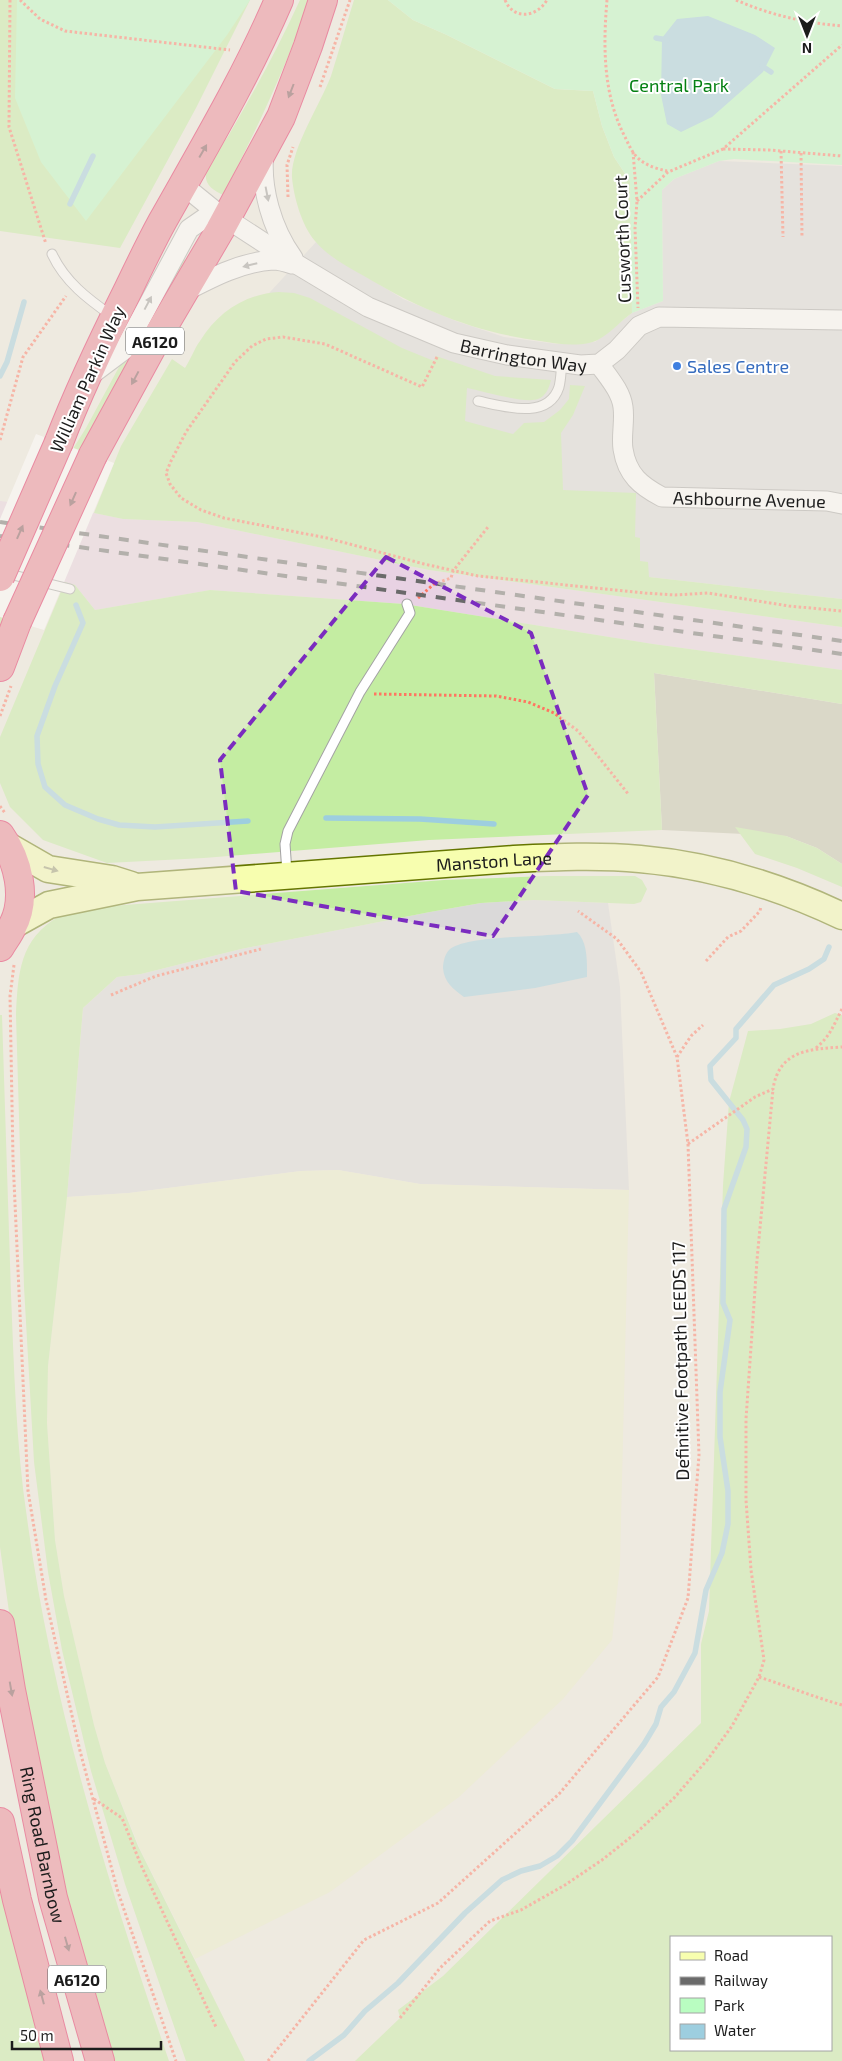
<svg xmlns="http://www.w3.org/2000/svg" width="842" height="2061" font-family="'Exo 2',sans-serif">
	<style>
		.residential { fill: #dad9d9 }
		.industrial { fill: #e8d2e3 }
		.construction { fill: #c2c3ac }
		.farmland { fill: #ebefca }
		.grass { fill: #c4eda2; fill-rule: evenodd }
		.park { fill: #b9fdc1 }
		.water { fill: #9dcedf }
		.pier { fill: #fff }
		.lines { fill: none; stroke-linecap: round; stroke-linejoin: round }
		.stream { stroke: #9dcedf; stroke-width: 5.5 }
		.lane-casing { stroke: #a3a3a3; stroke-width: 11 }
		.street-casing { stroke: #a3a3a3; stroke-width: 21 }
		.secondary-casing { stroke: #657600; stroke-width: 29 }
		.highway-casing { stroke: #e21856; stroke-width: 30 }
		.path { stroke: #ff7661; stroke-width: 3; stroke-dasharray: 2.5 2.5; stroke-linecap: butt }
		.lane { stroke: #fff; stroke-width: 9 }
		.street { stroke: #fff; stroke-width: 19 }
		.secondary { stroke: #f7feaf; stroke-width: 26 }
		.highway { stroke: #ec8292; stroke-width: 28 }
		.rail { stroke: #6a6a6a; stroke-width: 4; stroke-dasharray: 10 10; stroke-linecap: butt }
		.highway-bridge-casing { stroke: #e21856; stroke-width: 30; stroke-linecap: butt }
		.highway-bridge { stroke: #ec8292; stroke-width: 28 }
		.oneway { fill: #7a4a51 }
		.oneway2 { fill: #999 }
		.oneway3 { fill: #94986d }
		.marked { fill: none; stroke: #7b2cbf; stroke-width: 4; stroke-dasharray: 10 6; stroke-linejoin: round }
		.shop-dot { fill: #3f7fe0; stroke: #fff; stroke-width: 2 }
		.labels { text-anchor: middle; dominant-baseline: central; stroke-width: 4; stroke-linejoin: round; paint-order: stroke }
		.shield { fill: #fff; stroke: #606060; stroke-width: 1 }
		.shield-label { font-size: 16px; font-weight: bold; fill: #1c1c1c }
		.park-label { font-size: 18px; fill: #048012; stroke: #fff }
		.street-label { font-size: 18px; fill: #1c1c1c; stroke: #fff }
		.shop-label { font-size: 18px; fill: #366cbe; stroke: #fff; text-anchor: start }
	</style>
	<rect width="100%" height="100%" fill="#eeeae0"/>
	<!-- residential -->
	<path class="residential" d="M 719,161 L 842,166 L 842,599 L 649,577 L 194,375 L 316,242 L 332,255 L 403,299 L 456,321 L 504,337 L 557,344 L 595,342 L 632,313 L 663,301 L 662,190 L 674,179 Z
		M 534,900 L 608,903 L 620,987 L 629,1190 L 420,1184 L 338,1170 L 301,1171 L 129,1193 L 67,1197 L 83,1008 L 117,977 L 141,974 L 241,949 L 430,912 L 481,903 Z"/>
	<!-- industrial -->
	<path class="industrial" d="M 0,501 L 94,513 L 123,519 L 197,522 L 429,570 L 842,627 L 842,670 L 653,644 L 404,604 L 210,590 L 95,610 L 75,585 L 0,566 Z"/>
	<!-- construction -->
	<path class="construction" d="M 654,673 L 842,704 L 842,864 L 817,848 L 786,836 L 662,830 Z"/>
	<!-- farmland -->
	<path class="farmland" d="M 338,1170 L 420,1184 L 629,1190 L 620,1564 L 612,1640 L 563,1699 L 459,1797 L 330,1892 L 195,1959 L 141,1851 L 105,1763 L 94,1725 L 64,1596 L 55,1540 L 47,1423 L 48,1366 L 67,1197 L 129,1193 L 301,1171 Z"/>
	<!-- grass -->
	<path class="grass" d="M 0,0 L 250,0 L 196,108 L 120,248 L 0,231 Z
		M 300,0 L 310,0 C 286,67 256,131 223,195 C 213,190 204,185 206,172 C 207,162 224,144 230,133 C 255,90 279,46 300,0 Z
		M 354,0 L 388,0 L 413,20 L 447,35 L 555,89 L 593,91 L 602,126 L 614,157 L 630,181 L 632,313 C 619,322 605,340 589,343 C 574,346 556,344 540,341 C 474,332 421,310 364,276 C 348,267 327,256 315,241 C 302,226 294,198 292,178 C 290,150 321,103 331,76 C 339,51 346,25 354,0 Z
		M 179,256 L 187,261 L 0,639 L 0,606 L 61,468 L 86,428 Z
		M 279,292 L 294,293 L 310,298 L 402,348 L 434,361 L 436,356 L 495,376 L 551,380 C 549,388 546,396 538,399 C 525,404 482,391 467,388 L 465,421 L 513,434 L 524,423 L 544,422 L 560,410 L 569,399 L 570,385 L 585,386 L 573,415 L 561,433 L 563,490 L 636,493 L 635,537 L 640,538 L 640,561 L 648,562 L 649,577 L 842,599 L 842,627 L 429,570 L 197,522 L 123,519 L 94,513 L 121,446 L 172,359 L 185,368 C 191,359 194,349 200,341 C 218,312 245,294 279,292 Z
		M 65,582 L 75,585 L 95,610 L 210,590 L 404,604 L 653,644 L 842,670 L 842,704 L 654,673 L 662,830 L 429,840 L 204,858 L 107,863 L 43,840 L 10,807 L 0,783 L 0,737 Z
		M 735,827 L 786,836 L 817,848 L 842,864 L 842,887 L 797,868 L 755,854 Z
		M 546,876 L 635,876 L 642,880 L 647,889 L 641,902 L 634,904 L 534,900 L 481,903 L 430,912 L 241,949 L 141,974 L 117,977 L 83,1008 L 67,1197 L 48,1366 L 47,1423 L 55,1540 L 64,1596 L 94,1725 L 105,1763 L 138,1846 L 245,2061 L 186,2061 L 125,1884 L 91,1771 L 62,1650 L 48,1572 L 34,1462 L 24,1287 L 16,1015 C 18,975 19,938 60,916 C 68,912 77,910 86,908 L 444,880 Z
		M 835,1013 L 842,1015 L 842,2061 L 355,2061 L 400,2018 L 398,2010 L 443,1976 L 701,1723 L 701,1644 L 709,1611 L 723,1185 L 729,1102 L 748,1031 L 780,1029 L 811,1024 ZM 831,1937 L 831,2050 L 671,2050 L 671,1937 Z
		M 0,1015 L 2,1015 C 5,1108 8,1201 11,1294 C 14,1368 16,1444 27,1518 C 52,1704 108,1884 169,2061 L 109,2061 L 54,1855 L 10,1619 L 0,1547 Z
		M 0,1873 L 50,2061 L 0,2061 Z"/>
	<!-- park -->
	<path class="park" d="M 17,0 L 250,0 L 227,35 L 86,221 L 41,162 L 15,98 Z
		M 388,0 L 842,0 L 842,165 L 734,159 L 719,161 L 674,179 L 662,190 L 663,301 L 632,313 L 630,181 L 614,157 L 602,126 L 593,91 L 555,89 L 447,35 L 413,20 Z"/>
	<!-- water -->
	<path class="water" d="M 708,16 L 755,35 L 775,48 L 763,72 L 712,117 L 681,132 L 667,124 L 661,95 L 662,38 L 677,19 Z
		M 577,932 C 588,942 587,963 587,977 L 535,988 L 464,997 C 453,989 444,982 443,968 C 443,962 445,954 449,950 C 465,934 550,938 577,932 Z"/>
	<!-- pier -->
	<path class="pier" d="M 36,434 L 114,463 L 44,630 L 0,617 L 0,519 Z"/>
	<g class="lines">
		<!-- stream -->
		<path class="stream" d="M 656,38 L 667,40
			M 762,66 L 771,72
			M 70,204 L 93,156
			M 0,376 L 7,362 L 24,302
			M 76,605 L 83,623 L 55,686 L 37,736 L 38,764 L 45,787 L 65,805 L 98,819 L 119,825 L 155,827 L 248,821
			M 326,818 L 420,819 L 494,824
			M 309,2061 L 344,2035 L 365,2011 L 398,1983 L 465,1913 L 502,1880 L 521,1871 L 540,1866 L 557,1856 L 572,1841 L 644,1744 L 656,1724 L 661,1707 L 674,1692 L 695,1653 L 706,1590 L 722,1553 L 728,1524 L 728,1491 L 720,1437 L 720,1392 L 730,1320 L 723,1303 L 724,1209 L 746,1147 L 747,1129 L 743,1120 L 711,1080 L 710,1066 L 736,1038 L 736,1029 L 774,985 L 809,969 L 824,959 L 829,947"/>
		<defs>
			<path id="lane" d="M 52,254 C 65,282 88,299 112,316
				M 478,401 C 503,406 548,421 559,387 C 561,379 561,370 562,363
				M 5,573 L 70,589
				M 287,873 L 285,844 L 288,831 L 360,692 L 410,613 L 407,604"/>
			<g id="street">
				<path d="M 264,152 C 260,188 272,229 293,258"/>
				<path id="s1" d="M 183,185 L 215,211 L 298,265 L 368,307 L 454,343 L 507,355 L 580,365 L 599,364 L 617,350 L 639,326 L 659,317 L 842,320"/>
				<path d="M 184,292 C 211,278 241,262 273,260 C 279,260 286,262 292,264"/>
				<path id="s2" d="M 599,364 C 608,377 621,391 623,407 C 625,421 621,436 623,449 C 627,475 641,486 662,497 L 827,501 L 842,504"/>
				<path d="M 88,377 L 124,350 L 189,229 L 215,211"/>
			</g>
			<g id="secondary">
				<path d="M 8,846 L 48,869 L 112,879 L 131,885"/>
				<path id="s3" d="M 13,925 L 49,905 L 137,887 L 514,859 C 556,857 598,855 640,859 C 709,865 779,886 842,916"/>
			</g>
			<g id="highway">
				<path d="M 59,442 C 79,390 103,340 128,290 C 139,267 150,244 162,222 C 203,149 246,77 279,0"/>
				<path d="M 93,455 L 159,334 L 220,230 L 281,117 L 308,46 L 323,0"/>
				<path d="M 0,667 L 17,622"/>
				<path d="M 0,835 C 18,860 28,898 12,927 C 9,934 4,940 0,947"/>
				<path id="s4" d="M 0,1624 L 11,1690 L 53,1898 L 100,2061"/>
				<path d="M 0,1822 L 17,1900 L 59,2061"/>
			</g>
		</defs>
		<!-- lane casing -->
		<use href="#lane" class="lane-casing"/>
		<!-- street casing -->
		<use href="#street" class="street-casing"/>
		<!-- secondary casing -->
		<use href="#secondary" class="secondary-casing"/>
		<!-- highway casing -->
		<use href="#highway" class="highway-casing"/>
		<!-- path -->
		<path class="path" d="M 10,0 L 9,127 L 46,244
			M 20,0 L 40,19 L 65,31 L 230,50
			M 505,0 C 514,21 537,17 547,0
			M 607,0 C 603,46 603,95 625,137 C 629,145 632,153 639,159 C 647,166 658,169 667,171
			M 736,0 C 770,15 806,23 842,26
			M 320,87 L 350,0
			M 723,149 L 769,150 L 842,156
			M 781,151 L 783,237
			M 633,152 L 637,201 L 635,228 L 638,308
			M 801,153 L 802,238
			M 288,197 L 287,165 L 293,147
			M 637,201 L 668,172 L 723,149 L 842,45
			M 437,357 L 422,387 L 325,344 L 283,337 L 266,339 L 252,346 L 235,362 L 186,432 L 171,461 L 166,473 L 170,484 L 181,498 L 201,510 L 224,518 L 327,538 L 424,564 L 478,576 L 645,593 L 675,595 L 708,593 L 789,606 L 842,611
			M 0,440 L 23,357 L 66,296
			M 418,598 L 434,584 L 451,578 L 453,571 L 488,527
			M 374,694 L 496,696 L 528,702 L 554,713 L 578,731 L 629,795
			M 0,716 L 11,686
			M 0,806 L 5,813
			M 706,961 L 728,937 L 741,931 L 760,911 L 761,906
			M 14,965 L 10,996 L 13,1159 L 28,1491 L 46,1600 L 80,1751 L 118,1892 L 176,2061
			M 111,995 L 156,976 L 261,949
			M 816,1048 C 831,1035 833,1026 842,1009
			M 677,1057 L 691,1036 L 703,1025
			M 688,1144 L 755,1097 L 773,1089 C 779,1050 810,1049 842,1047
			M 759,1677 C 787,1686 814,1697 842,1705
			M 94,1799 L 122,1818 L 141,1865 L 216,2027
			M 400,2018 L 440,1968 L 490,1921 L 521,1910 L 565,1885 L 602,1860 L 636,1833 L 674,1798 L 708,1759 L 732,1726 L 759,1677 L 764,1660 L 751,1570 L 746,1500 L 746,1419 L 757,1260 L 773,1089
			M 268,2061 L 364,1940 L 438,1903 L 559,1794 L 658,1677 L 688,1598 L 699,1455 L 688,1144 L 677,1057 L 641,972 L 617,939 L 578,911"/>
		<!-- lane -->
		<use href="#lane" class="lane"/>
		<!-- street -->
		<use href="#street" class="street"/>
		<!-- secondary -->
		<use href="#secondary" class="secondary"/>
		<!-- highway -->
		<use href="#highway" class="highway"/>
		<!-- rail -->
		<path class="rail" d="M 0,522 L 842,641
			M 0,536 L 842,654"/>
		<defs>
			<path id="highway-bridge" d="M 0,577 L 59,442
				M 17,622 L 93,455"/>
		</defs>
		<!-- highway-bridge casing -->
		<use href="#highway-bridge" class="highway-bridge-casing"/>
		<!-- highway-bridge -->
		<use href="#highway-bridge" class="highway-bridge"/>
	</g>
	<!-- one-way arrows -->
	<defs><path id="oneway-solid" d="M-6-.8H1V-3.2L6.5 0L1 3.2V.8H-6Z" transform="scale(1.25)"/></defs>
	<g class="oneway">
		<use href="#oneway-solid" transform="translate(291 91) rotate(111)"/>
		<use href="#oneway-solid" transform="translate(203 151) rotate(-60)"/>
		<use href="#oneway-solid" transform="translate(135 378) rotate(118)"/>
		<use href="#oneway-solid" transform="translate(73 499) rotate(114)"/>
		<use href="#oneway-solid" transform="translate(20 532) rotate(-66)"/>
		<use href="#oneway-solid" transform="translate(11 1689) rotate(80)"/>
		<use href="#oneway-solid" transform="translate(67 1944) rotate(74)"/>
		<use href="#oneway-solid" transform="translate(42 1997) rotate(-105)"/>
	</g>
	<g class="oneway2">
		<use href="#oneway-solid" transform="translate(267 194) rotate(79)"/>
		<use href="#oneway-solid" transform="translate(250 265) rotate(166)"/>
		<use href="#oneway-solid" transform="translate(148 303) rotate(-62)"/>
	</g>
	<use class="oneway3" href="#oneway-solid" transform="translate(51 869) rotate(16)"/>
	<!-- marked area -->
	<path d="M0 0H842V2061H0ZM 386,557 L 531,633 L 588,795 L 493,936 L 236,891 L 220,760 Z" fill="#eeeae0" fill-opacity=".55" fill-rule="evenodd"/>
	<path class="marked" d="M 386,557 L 531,633 L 588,795 L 493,936 L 236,891 L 220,760 Z"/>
	<!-- markers -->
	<circle class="shop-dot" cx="677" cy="366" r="5"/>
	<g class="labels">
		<!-- shield labels -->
		<g class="shield">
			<rect x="126" y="327.5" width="58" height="27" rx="4"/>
			<rect x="48" y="1965.5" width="58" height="27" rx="4"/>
		</g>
		<g class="shield-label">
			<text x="155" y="341">A6120</text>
			<text x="77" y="1979">A6120</text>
		</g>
		<!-- park labels -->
		<g class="park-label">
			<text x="679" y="85">Central Park</text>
		</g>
		<!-- street labels -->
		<g class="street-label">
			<text transform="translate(622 239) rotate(-92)">Cusworth Court</text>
			<text stroke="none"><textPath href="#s1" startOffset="386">Barrington Way</textPath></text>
			<text transform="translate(87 379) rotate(-66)">William Parkin Way</text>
			<text stroke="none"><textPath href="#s2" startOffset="244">Ashbourne Avenue</textPath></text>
			<text stroke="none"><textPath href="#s3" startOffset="489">Manston Lane</textPath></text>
			<text transform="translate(680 1361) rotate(-91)">Definitive Footpath LEEDS 117</text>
			<text stroke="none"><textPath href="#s4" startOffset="225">Ring Road Barnbow</textPath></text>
		</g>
		<!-- shop labels -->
		<g class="shop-label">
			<text x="687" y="366">Sales Centre</text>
		</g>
	</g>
	<!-- legend -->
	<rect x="670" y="1936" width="162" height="115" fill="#ffffff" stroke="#a4a4a4"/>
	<rect x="680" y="1952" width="25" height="8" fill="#f7feaf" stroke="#a4a4a4"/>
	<text x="714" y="1961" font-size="15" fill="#1c1c1c">Road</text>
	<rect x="680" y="1977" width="25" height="8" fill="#6a6a6a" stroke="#a4a4a4"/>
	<text x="714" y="1986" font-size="15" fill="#1c1c1c">Railway</text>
	<rect x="680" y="1998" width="25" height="15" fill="#b9fdc1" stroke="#a4a4a4"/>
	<text x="714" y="2011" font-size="15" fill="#1c1c1c">Park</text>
	<rect x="680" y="2024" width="25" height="15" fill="#9dcedf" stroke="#a4a4a4"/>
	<text x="714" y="2036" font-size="15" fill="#1c1c1c">Water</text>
	<!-- north arrow -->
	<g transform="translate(807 35) rotate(180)" stroke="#ffffff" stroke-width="4" paint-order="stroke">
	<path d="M0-4L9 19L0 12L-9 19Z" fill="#1c1c1c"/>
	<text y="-8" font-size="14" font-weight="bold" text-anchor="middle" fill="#1c1c1c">N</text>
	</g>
	<!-- scale -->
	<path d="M12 2041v8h149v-8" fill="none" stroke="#1c1c1c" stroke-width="2.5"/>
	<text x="20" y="2041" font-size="15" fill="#1c1c1c" stroke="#ffffff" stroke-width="4" paint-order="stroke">50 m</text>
</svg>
